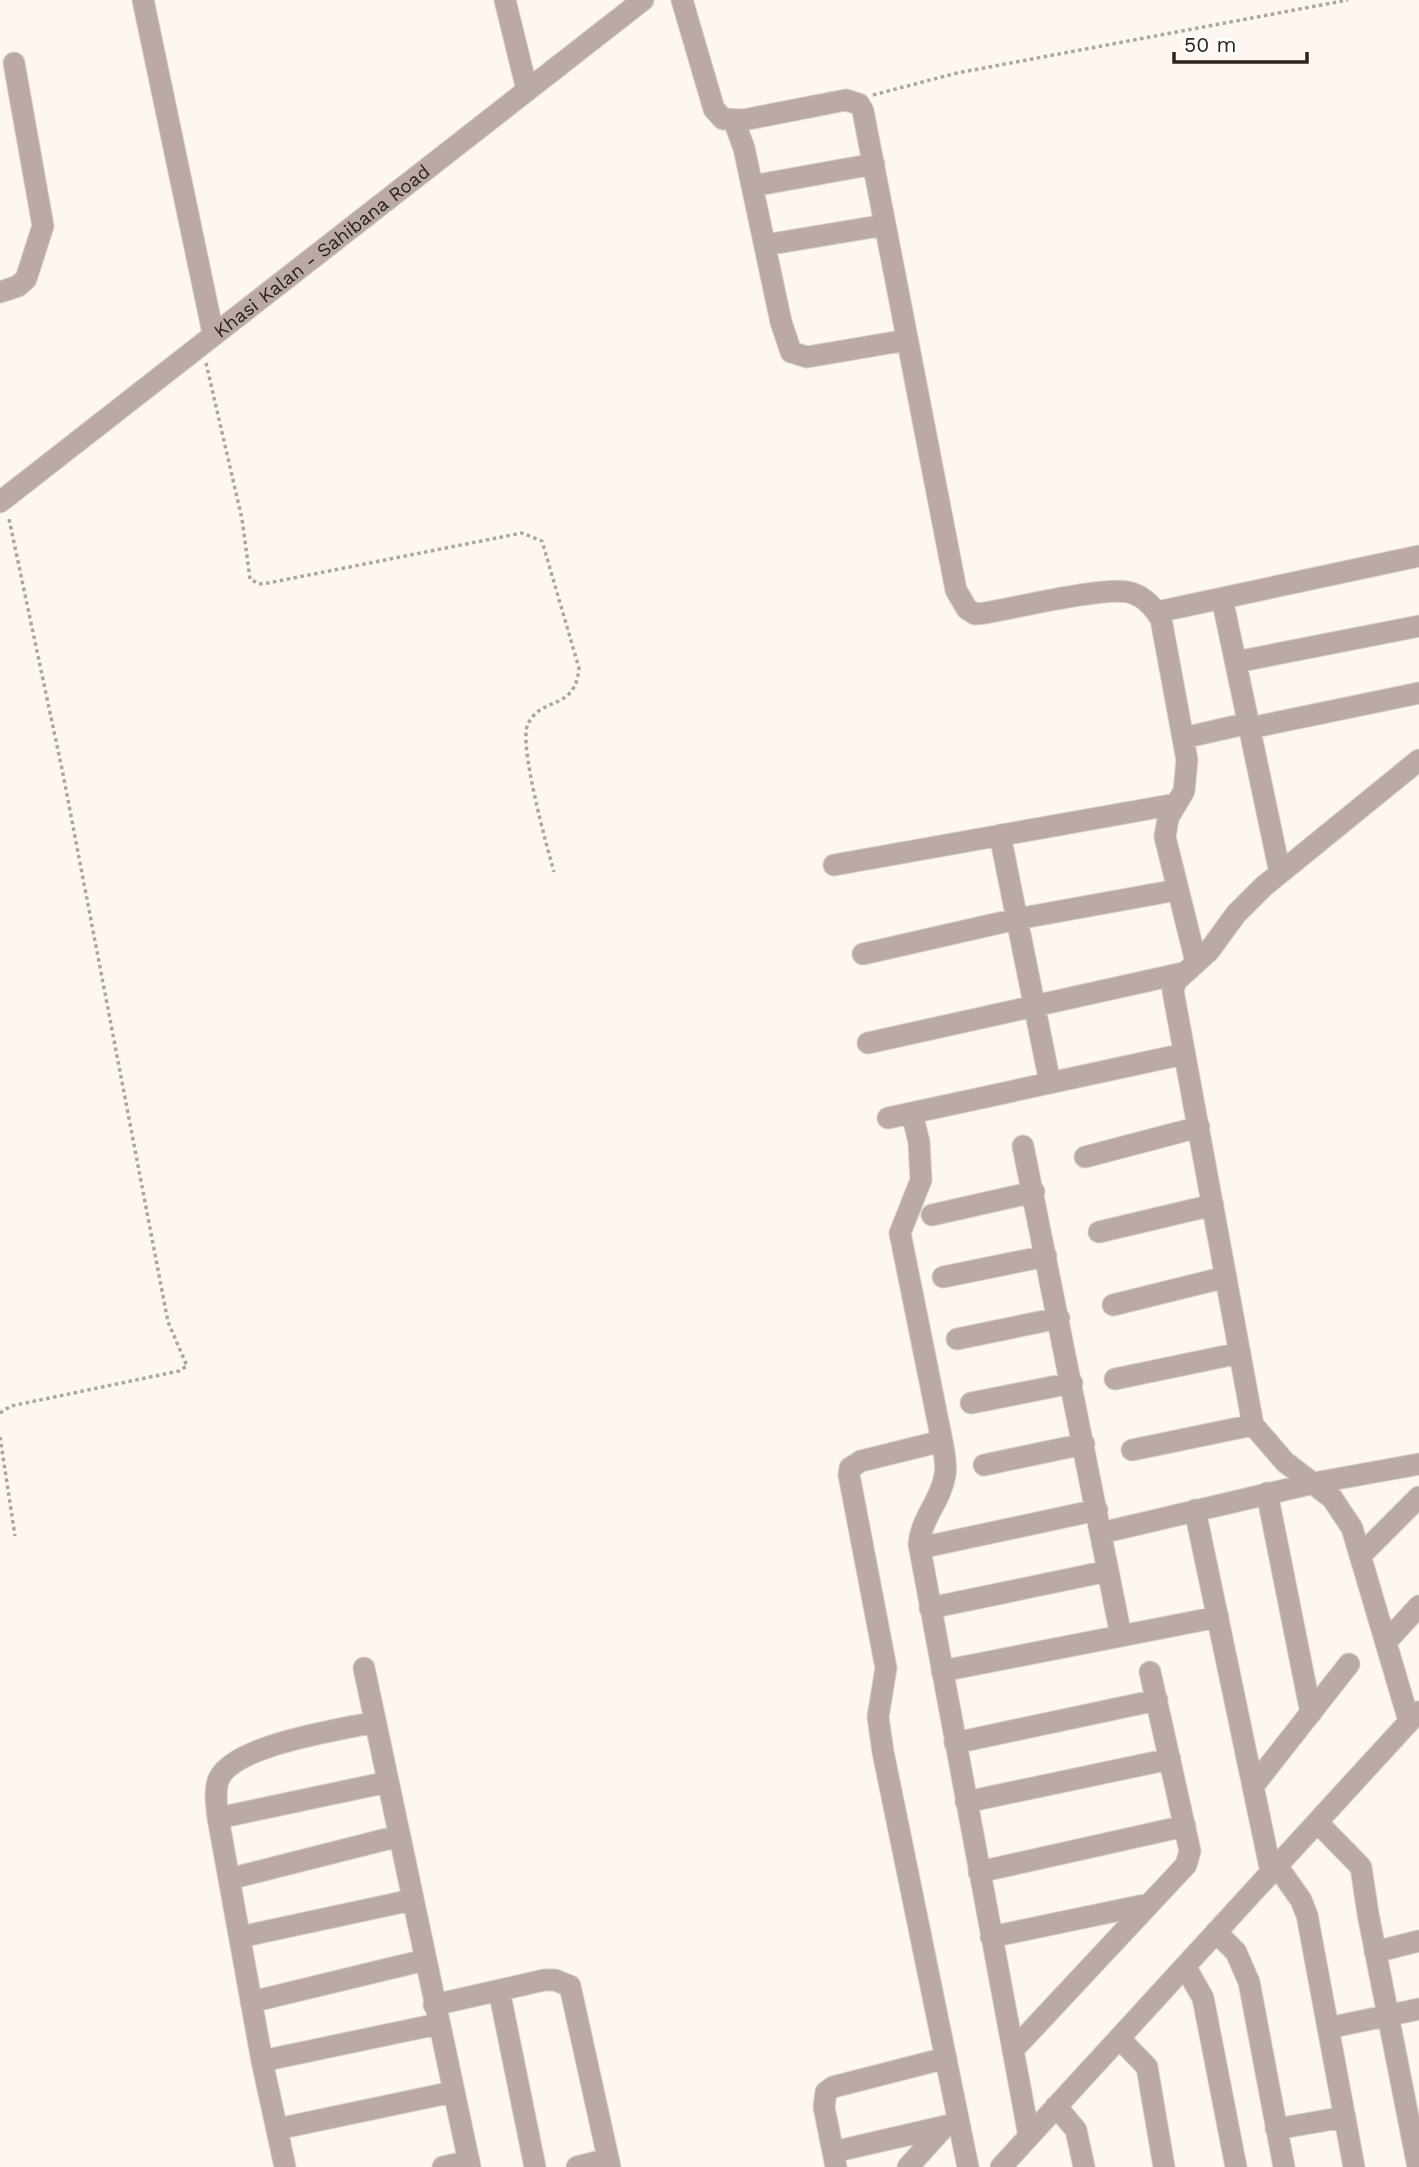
<svg xmlns="http://www.w3.org/2000/svg" width="1419" height="2167" font-family="'Work Sans',sans-serif">
	<style>
		.lines { fill: none; stroke-linecap: round; stroke-linejoin: round }
		.minor-casing { stroke: #d8d0ca; stroke-width: 23 }
		.tertiary-casing { stroke: #d8d0ca; stroke-width: 23 }
		.path { stroke: #aea59f; stroke-width: 3.5; stroke-dasharray: 3.5 3.5; stroke-linecap: butt }
		.minor { stroke: #bba9a8; stroke-width: 21 }
		.tertiary { stroke: #bba9a8; stroke-width: 21 }
		.labels { text-anchor: middle; dominant-baseline: central; stroke-width: 5; stroke-linejoin: round; paint-order: stroke }
		.street-label { font-size: 19px; fill: #2e221a; stroke: #fff }
	</style>
	<rect width="100%" height="100%" fill="#fdf6f1"/>
	<g class="lines">
		<defs>
			<path id="minor" d="M 143,0 L 213,333
				M 505,0 L 527,90
				M 682,0 L 714,109 L 723,119 L 743,120 L 846,100 L 859,104 L 863,111 L 956,590 L 967,609 L 975,614 L 985,613 C 1015,608 1102,587 1128,592 C 1143,595 1153,606 1161,619 L 1187,760 L 1184,791 L 1168,818 L 1165,837 L 1196,962
				M 734,121 L 744,148 L 781,322 L 791,352 L 807,357 L 907,340
				M 752,186 L 874,164
				M 765,245 L 885,225
				M 0,292 L 18,286 L 26,279 L 43,226 L 14,63
				M 1222,598 L 1280,873
				M 1157,612 L 1419,556
				M 1236,662 L 1419,626
				M 1250,728 L 1419,693
				M 1183,738 L 1249,723
				M 1000,835 L 1050,1083
				M 834,865 L 1176,804
				M 863,954 L 1017,919 L 1177,890
				M 868,1043 L 1183,973
				M 912,1113 L 919,1142 L 921,1180 L 900,1233 L 942,1441 C 944,1452 947,1464 945,1475 C 941,1501 921,1518 919,1544 L 1029,2136
				M 888,1118 L 1184,1054
				M 1023,1146 L 1121,1636
				M 1085,1157 L 1199,1127
				M 932,1215 L 1034,1192
				M 1099,1232 L 1213,1205
				M 943,1277 L 1046,1256
				M 1113,1305 L 1226,1277
				M 957,1339 L 1059,1318
				M 1115,1379 L 1240,1353
				M 971,1403 L 1072,1383
				M 942,1441 L 861,1461 L 850,1468 L 849,1475 L 886,1668 L 878,1717 L 883,1752 L 968,2167
				M 1132,1450 L 1253,1425
				M 984,1465 L 1084,1444
				M 1267,1493 L 1311,1713
				M 1195,1510 L 1271,1872
				M 1101,1533 L 1314,1483 L 1419,1464
				M 920,1548 L 1097,1510
				M 1360,1556 L 1419,1497
				M 930,1608 L 1108,1571
				M 1386,1642 L 1419,1606
				M 364,1668 L 470,2167
				M 942,1671 L 1218,1617
				M 1409,1721 L 1352,1528 L 1332,1498 L 1285,1462 L 1253,1425 L 1173,991 L 1176,981 L 1209,951 L 1236,914 L 1263,887 L 1419,760
				M 955,1743 L 1157,1700
				M 1254,1785 L 1349,1664
				M 966,1802 L 1170,1759
				M 218,1818 L 388,1782
				M 1317,1822 L 1361,1867 L 1368,1914 L 1418,2167
				M 1277,1866 L 1301,1900 L 1307,1915 L 1354,2167
				M 979,1872 L 1185,1826
				M 229,1879 L 399,1836
				M 1216,1932 L 1236,1952 L 1249,1982 L 1284,2167
				M 240,1937 L 412,1900
				M 991,1937 L 1149,1904
				M 1375,1952 L 1419,1941
				M 1185,1966 L 1203,1998 L 1236,2167
				M 499,1990 L 535,2167
				M 251,2002 L 425,1960
				M 434,2005 L 544,1980 L 555,1980 L 570,1986 L 610,2167
				M 1328,2028 L 1419,2009
				M 1119,2038 L 1147,2067 L 1164,2167
				M 1013,2050 L 1186,1865 L 1190,1851 L 1150,1672
				M 262,2061 L 438,2024
				M 1056,2106 L 1076,2130 L 1084,2167
				M 277,2129 L 453,2092
				M 1276,2129 L 1345,2117
				M 833,2152 L 959,2123
				M 285,2167 L 262,2061 L 218,1818 C 217,1807 214,1793 218,1781 C 230,1745 340,1730 375,1722
				M 443,2167 L 469,2161
				M 577,2167 L 608,2159
				M 836,2167 L 824,2107 L 826,2092 L 833,2087 L 946,2058
				M 908,2167 L 945,2126
				M 1001,2167 L 1418,1712"/>
			<g id="tertiary">
				<path id="s1" d="M 0,502 L 643,0"/>
			</g>
		</defs>
		<!-- minor casing -->
		<use href="#minor" class="minor-casing"/>
		<!-- tertiary casing -->
		<use href="#tertiary" class="tertiary-casing"/>
		<!-- path -->
		<path class="path" d="M 873,95 L 957,73 L 1348,0
			M 206,363 L 242,519 L 250,579 L 259,584 L 268,583 L 522,533 L 542,541 L 579,668 C 575,712 542,695 528,724 C 518,743 547,847 554,872
			M 0,1413 L 11,1406 L 179,1371 L 187,1366 L 168,1322 L 63,774 L 9,519
			M 0,1437 L 15,1536"/>
		<!-- minor -->
		<use href="#minor" class="minor"/>
		<!-- tertiary -->
		<use href="#tertiary" class="tertiary"/>
	</g>
	<g class="labels">
		<!-- street labels -->
		<g class="street-label">
			<text stroke="none"><textPath href="#s1" startOffset="408">Khasi Kalan - Sahibana Road</textPath></text>
		</g>
	</g>
	<!-- scale -->
	<path d="M1174 52v10h133v-10" fill="none" stroke="#2e221a" stroke-width="3.5"/>
	<text x="1184" y="52" font-size="21" fill="#2e221a" stroke="#ffffff" stroke-width="5" paint-order="stroke">50 m</text>
</svg>
